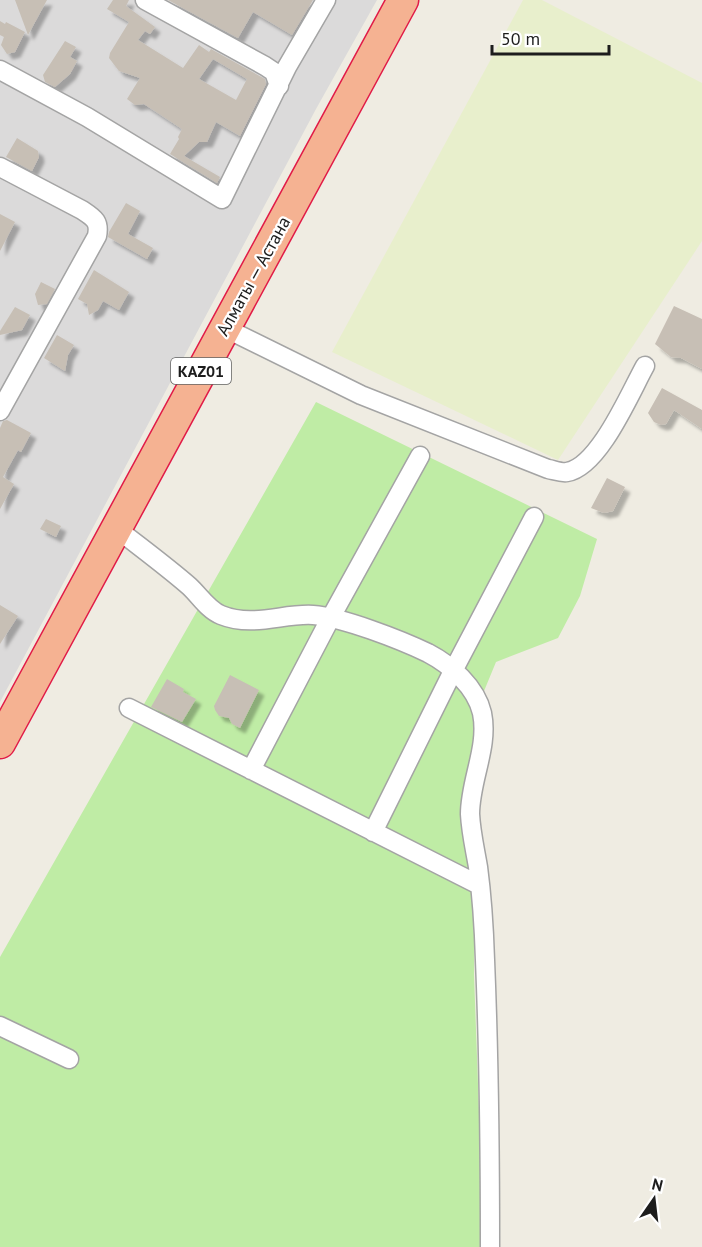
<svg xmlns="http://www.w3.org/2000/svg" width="702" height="1247" font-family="'PT Sans',sans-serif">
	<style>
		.residential { fill: #dbdada }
		.farmland { fill: #e8efcc }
		.grass { fill: #bfeca5 }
		.building { fill: #c7bfb5; fill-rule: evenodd; filter: url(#shadow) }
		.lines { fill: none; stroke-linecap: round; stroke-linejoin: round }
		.minor-casing { stroke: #a4a4a4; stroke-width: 21 }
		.trunk-casing { stroke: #e11b47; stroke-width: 33 }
		.minor { stroke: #fff; stroke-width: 18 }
		.trunk { stroke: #f5b292; stroke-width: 30 }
		.labels { text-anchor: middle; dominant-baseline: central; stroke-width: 4.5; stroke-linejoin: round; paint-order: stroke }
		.shield { fill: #fff; stroke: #616161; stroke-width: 1.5 }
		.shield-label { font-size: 16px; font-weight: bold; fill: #1d1d1d }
		.street-label { font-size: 18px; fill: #1d1d1d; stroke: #fff }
	</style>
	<defs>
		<filter id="shadow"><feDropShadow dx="5.5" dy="5.5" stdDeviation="1.5" flood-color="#0004"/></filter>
	</defs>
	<rect width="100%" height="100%" fill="#efece2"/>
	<!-- residential -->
	<path class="residential" d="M 0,0 L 377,0 L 316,109 L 0,702 Z"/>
	<!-- farmland -->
	<path class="farmland" d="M 523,0 L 542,0 L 702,83 L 702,241 L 558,460 L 332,352 Z"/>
	<!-- grass -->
	<path class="grass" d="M 316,402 L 597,539 L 580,596 L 558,638 L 496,662 L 477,708 L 474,975 L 484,1247 L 0,1247 L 0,957 Z"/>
	<!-- building -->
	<path class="building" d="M 15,0 L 47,0 L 28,35 Z
		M 113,0 L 129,0 L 126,6 L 155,27 L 150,34 L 145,31 L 138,40 L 183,68 L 199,45 L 209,52 L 211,49 L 265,79 L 266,84 L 240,136 L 216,122 L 207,142 L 199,142 L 184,156 L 220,177 L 217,183 L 170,154 L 179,139 L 178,137 L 182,129 L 144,104 L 135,105 L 127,99 L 140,78 L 119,71 L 109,58 L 110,53 L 129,22 L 107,9 ZM 213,59 L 247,79 L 236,100 L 199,79 Z
		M 168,0 L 313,0 L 292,35 L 253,12 L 238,38 Z
		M 0,21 L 5,24 L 6,22 L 25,32 L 15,52 L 7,54 L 1,45 L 4,37 L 0,35 Z
		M 65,41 L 76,47 L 70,57 L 77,61 L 70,74 L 55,87 L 45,82 L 43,75 Z
		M 17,138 L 38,151 L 39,157 L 32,171 L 6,157 Z
		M 126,203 L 140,211 L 128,234 L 153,248 L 147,259 L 108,237 L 109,232 Z
		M 0,214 L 15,222 L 0,251 Z
		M 94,270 L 129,292 L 119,310 L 103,301 L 98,310 L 89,315 L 87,304 L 78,299 Z
		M 41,282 L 55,289 L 47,304 L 38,305 L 35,294 Z
		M 674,306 L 702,319 L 702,369 L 681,358 L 671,357 L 655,344 Z
		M 15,307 L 30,315 L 22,330 L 0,335 L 0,331 Z
		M 57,335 L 74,345 L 68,355 L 65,371 L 44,358 Z
		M 662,388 L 702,410 L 702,429 L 674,410 L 666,424 L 661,425 L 654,422 L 648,413 Z
		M 7,420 L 31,433 L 21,452 L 18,450 L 3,477 L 14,484 L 0,509 L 0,428 L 3,421 Z
		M 607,478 L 625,487 L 613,511 L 604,513 L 591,508 Z
		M 46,519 L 61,526 L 56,537 L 40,529 Z
		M 0,605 L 18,616 L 0,644 Z
		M 230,675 L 259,690 L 240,728 L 232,724 L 229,718 L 219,716 L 215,710 L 214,706 Z
		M 167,679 L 184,689 L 183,692 L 196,699 L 182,722 L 151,707 Z"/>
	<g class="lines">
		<defs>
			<path id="minor" d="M 145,0 L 265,66 L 274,72 L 279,86
				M 0,70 L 87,117 L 222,199 L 287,67 L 326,0
				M 0,167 L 82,210 C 94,218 100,221 97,236 L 0,411
				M 225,328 L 361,395 L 548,469 C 554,470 561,473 567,472 C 599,467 630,393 645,366
				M 116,528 C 140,547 166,566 189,586 C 199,595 208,610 221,615 C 253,628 283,613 313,615 C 342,617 401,640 428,653 C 451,665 476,687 482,713 C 489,747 470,780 470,814 C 471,833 475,849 478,867 C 482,897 484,929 485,960 C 489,1055 490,1151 490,1247
				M 129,708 L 479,885
				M 251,770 L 330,619 L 420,456
				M 373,832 L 453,671 L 534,517
				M 0,1026 L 69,1059"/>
			<path id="trunk" d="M 0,743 L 403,0"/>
		</defs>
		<!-- minor casing -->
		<use href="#minor" class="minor-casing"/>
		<!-- trunk casing -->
		<use href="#trunk" class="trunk-casing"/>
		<!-- minor -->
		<use href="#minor" class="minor"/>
		<!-- trunk -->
		<use href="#trunk" class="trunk"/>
	</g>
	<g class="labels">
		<!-- shield labels -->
		<rect class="shield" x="171" y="358" width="60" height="26" rx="4.5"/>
		<g class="shield-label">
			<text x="201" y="371">KАZ01</text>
		</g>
		<!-- street labels -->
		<g class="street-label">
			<text transform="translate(253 276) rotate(-61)">Алматы — Астана</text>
		</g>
	</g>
	<!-- north arrow -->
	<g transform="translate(654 1199) rotate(14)" stroke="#ffffff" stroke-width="4.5" paint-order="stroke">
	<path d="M0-4.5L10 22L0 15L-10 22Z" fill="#1d1d1d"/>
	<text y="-9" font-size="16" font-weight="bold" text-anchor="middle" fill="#1d1d1d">N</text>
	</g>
	<!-- scale -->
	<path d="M492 45v9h117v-9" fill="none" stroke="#1d1d1d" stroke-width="3"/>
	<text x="501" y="45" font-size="18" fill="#1d1d1d" stroke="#ffffff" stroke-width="4.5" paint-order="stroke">50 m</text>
</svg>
